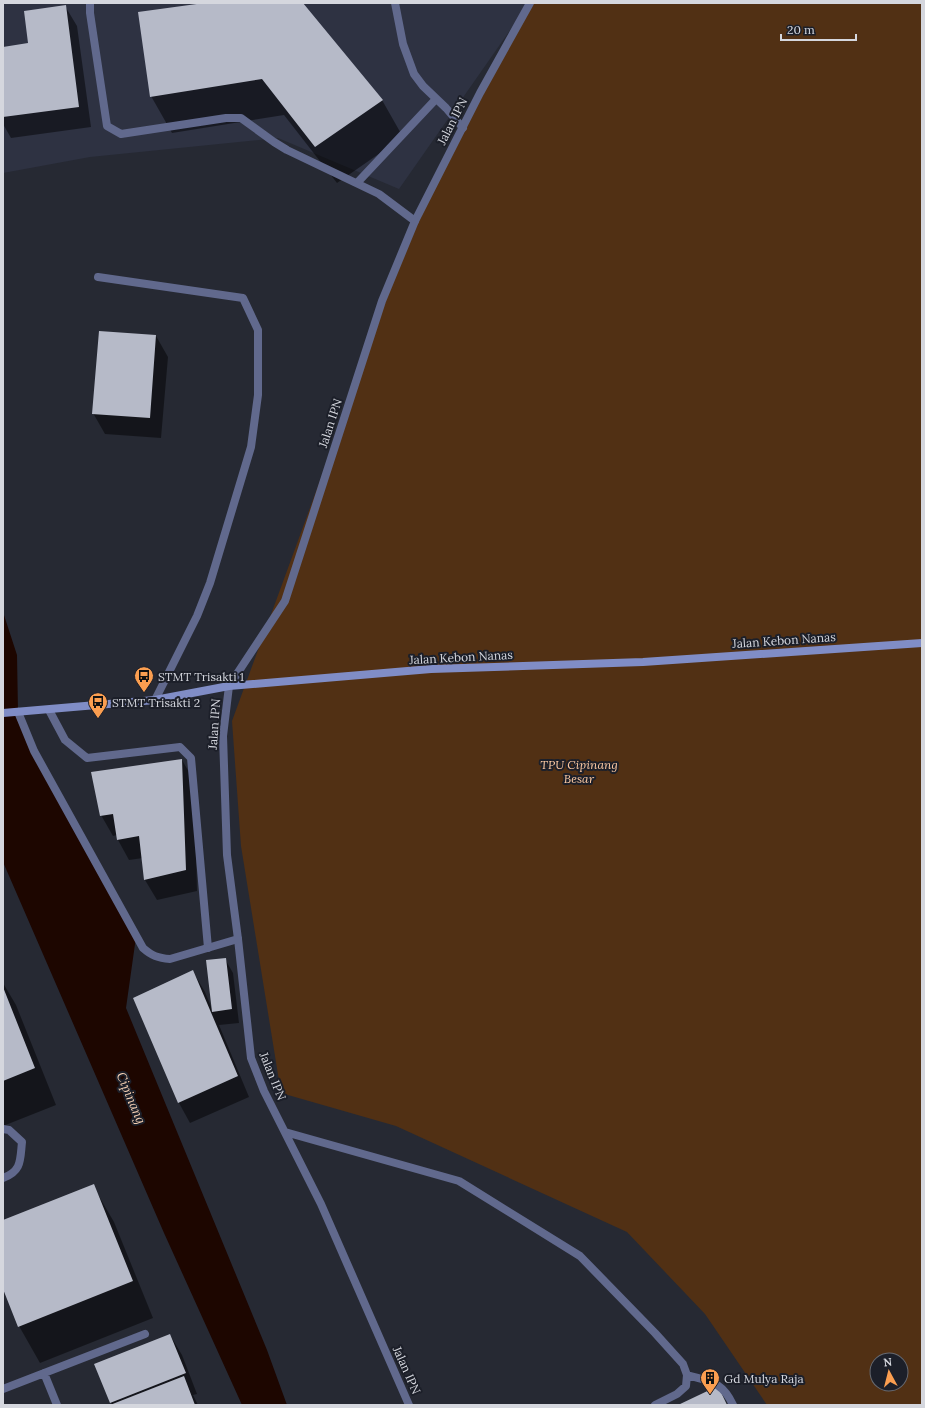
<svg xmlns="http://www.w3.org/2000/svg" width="925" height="1408" font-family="Lora,serif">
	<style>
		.built { fill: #2e3242 }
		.green { fill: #513014; fill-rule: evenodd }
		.water { fill: #1d0600 }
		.shadow { fill: #0007 }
		.building { fill: #b6bac8 }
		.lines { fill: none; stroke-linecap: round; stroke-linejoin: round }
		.lane { stroke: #61698d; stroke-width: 8 }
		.street { stroke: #61698d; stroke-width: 8 }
		.secondary { stroke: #808dc6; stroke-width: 8 }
		.labels { text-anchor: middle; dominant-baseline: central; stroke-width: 4; stroke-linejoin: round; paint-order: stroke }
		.street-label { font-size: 12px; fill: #d5d7de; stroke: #1c1f29 }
		.poi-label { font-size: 12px; fill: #d5d7de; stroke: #1c1f29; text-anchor: start }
		.park-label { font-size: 12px; font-style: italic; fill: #fdcaa3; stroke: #1c1f29 }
		.water-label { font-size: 13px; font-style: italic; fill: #f6d0b3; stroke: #1c1f29 }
	</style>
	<rect width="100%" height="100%" fill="#262933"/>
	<!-- built -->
	<path class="built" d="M 3,3 L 529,3 L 399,189 L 278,138 L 90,157 L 3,173 Z"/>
	<!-- green -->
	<path class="green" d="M 530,3 L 922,3 L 922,1405 L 767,1405 L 705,1314 L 627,1232 L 396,1126 L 281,1093 L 241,846 L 232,721 L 415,221 ZM 877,1360 L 901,1360 L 901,1384 L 877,1384 Z"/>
	<!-- water -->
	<path class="water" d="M 3,612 L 17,655 L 18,712 L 34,751 L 136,937 L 126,1008 L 267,1350 L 287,1405 L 242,1405 L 164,1233 L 3,862 Z"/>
	<!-- shadow -->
	<path class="shadow" d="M 196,3 L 301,3 L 382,100 L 403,137 L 337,183 L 284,115 L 172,133 L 151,96 L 198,5 Z
		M 65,6 L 77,26 L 91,127 L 11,138 L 3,124 L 3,48 L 29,44 Z
		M 156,336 L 168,357 L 161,438 L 105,434 L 93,413 Z
		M 182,760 L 194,781 L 197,891 L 157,900 L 145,880 L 143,858 L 129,860 L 118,840 L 117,835 L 113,836 L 101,815 Z
		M 225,959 L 233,973 L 239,1023 L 219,1025 L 249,1097 L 190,1123 L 179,1103 L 134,999 L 193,972 L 205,992 L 212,1009 Z
		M 3,983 L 16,1005 L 56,1105 L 3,1126 Z
		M 93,1186 L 114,1222 L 153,1318 L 40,1363 L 19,1326 L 3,1286 L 3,1222 Z
		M 170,1335 L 182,1355 L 197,1394 L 193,1395 L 198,1405 L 112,1405 L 111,1402 Z"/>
	<!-- building -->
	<path class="building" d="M 204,3 L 303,3 L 383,100 L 315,147 L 262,79 L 150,97 L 138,12 Z
		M 66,5 L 79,107 L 3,117 L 3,47 L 28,43 L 24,11 Z
		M 99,331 L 156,335 L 150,418 L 92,414 Z
		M 182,759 L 186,870 L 144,880 L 139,836 L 117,840 L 113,814 L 100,816 L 91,772 Z
		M 226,958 L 232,1009 L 212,1012 L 206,960 Z
		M 193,970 L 238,1076 L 178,1103 L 133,998 Z
		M 3,987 L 35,1068 L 3,1081 Z
		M 94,1184 L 133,1281 L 18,1327 L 3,1289 L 3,1220 Z
		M 170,1334 L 186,1373 L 110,1403 L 94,1364 Z
		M 184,1376 L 195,1405 L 110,1405 Z
		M 718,1386 L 727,1405 L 678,1405 Z"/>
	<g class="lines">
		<!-- lane -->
		<path class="lane" d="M 90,3 L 90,13 L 107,126 L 121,134 L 226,118 L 241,118 L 274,142 L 287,150 L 379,194 L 415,221
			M 395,3 L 403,44 L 414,74 L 423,86 L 446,108 L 463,128
			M 357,183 L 436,99
			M 98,277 L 243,298 L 258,330 L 258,395 L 251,447 L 210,583 L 197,616 L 155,700
			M 49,710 L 65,740 L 87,758 L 180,747 L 191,758 L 208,948
			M 238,939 L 251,1058 L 264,1091 L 321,1204 L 409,1405
			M 3,1129 L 9,1130 L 22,1142 C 20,1160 22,1171 3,1178
			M 285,1132 L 459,1181 L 580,1256 L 655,1333 L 683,1364 L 687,1375 L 686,1386 L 677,1394 L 655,1405
			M 44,1373 L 57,1405
			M 687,1375 C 710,1382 722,1381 733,1405
			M 3,1389 L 145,1334"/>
		<!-- street -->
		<path class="street" d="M 18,712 L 34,751 L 143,948 C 152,956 158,958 170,959 L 238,939 L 227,855 L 223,736 L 229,686 L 285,601 L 382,301 L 415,221 L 480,93 L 530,3"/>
		<!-- secondary -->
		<path class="secondary" d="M 3,713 L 155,700 L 229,686 L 431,669 L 643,662 L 922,643"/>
	</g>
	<!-- icons -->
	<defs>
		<symbol id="bus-pin" viewBox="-11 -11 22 30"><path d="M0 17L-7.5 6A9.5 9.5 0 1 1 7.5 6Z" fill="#fb9e50" stroke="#1c1f29"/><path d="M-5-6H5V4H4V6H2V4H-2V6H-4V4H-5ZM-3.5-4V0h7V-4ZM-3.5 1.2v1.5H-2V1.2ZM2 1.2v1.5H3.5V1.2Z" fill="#111"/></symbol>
		<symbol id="building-pin" viewBox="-11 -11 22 30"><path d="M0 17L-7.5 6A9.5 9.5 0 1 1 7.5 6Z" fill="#fb9e50" stroke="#1c1f29"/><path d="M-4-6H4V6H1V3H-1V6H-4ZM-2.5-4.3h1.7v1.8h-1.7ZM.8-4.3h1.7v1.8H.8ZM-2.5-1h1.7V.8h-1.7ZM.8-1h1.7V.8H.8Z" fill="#111"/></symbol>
	</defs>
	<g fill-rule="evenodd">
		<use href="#bus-pin" x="133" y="665" width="22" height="30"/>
		<use href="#bus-pin" x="87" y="691" width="22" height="30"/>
		<use href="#building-pin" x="699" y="1367" width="22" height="30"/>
	</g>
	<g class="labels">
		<!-- street labels -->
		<g class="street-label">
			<text transform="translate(452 121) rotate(-63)">Jalan IPN</text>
			<text transform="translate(330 423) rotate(-72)">Jalan IPN</text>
			<text transform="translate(784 640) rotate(-4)">Jalan Kebon Nanas</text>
			<text transform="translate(461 657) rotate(-3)">Jalan Kebon Nanas</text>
			<text transform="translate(214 724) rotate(-86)">Jalan IPN</text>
			<text transform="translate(273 1076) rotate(68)">Jalan IPN</text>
			<text transform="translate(407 1370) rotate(66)">Jalan IPN</text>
		</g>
		<!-- poi labels -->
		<g class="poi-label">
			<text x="158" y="676">STMT Trisakti 1</text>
			<text x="112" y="702">STMT Trisakti 2</text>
			<text x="724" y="1378">Gd Mulya Raja</text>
		</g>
		<!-- park labels -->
		<g class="park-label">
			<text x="579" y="764">TPU Cipinang<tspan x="579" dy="14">Besar</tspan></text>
		</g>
		<!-- water labels -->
		<g class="water-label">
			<text transform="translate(131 1098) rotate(67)">Cipinang</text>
		</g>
	</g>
	<!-- border -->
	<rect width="925" height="1408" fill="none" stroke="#d5d7de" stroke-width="8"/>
	<!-- north arrow -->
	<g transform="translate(889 1372) rotate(353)"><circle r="19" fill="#1c1f29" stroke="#666971"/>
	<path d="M0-3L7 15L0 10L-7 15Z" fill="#fb9e50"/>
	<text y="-6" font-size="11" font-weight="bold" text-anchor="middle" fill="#d5d7de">N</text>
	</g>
	<!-- scale -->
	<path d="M781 34v6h75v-6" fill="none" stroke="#d5d7de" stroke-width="2"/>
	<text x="787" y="34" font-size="12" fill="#d5d7de" stroke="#1c1f29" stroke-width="3" paint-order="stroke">20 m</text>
</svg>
